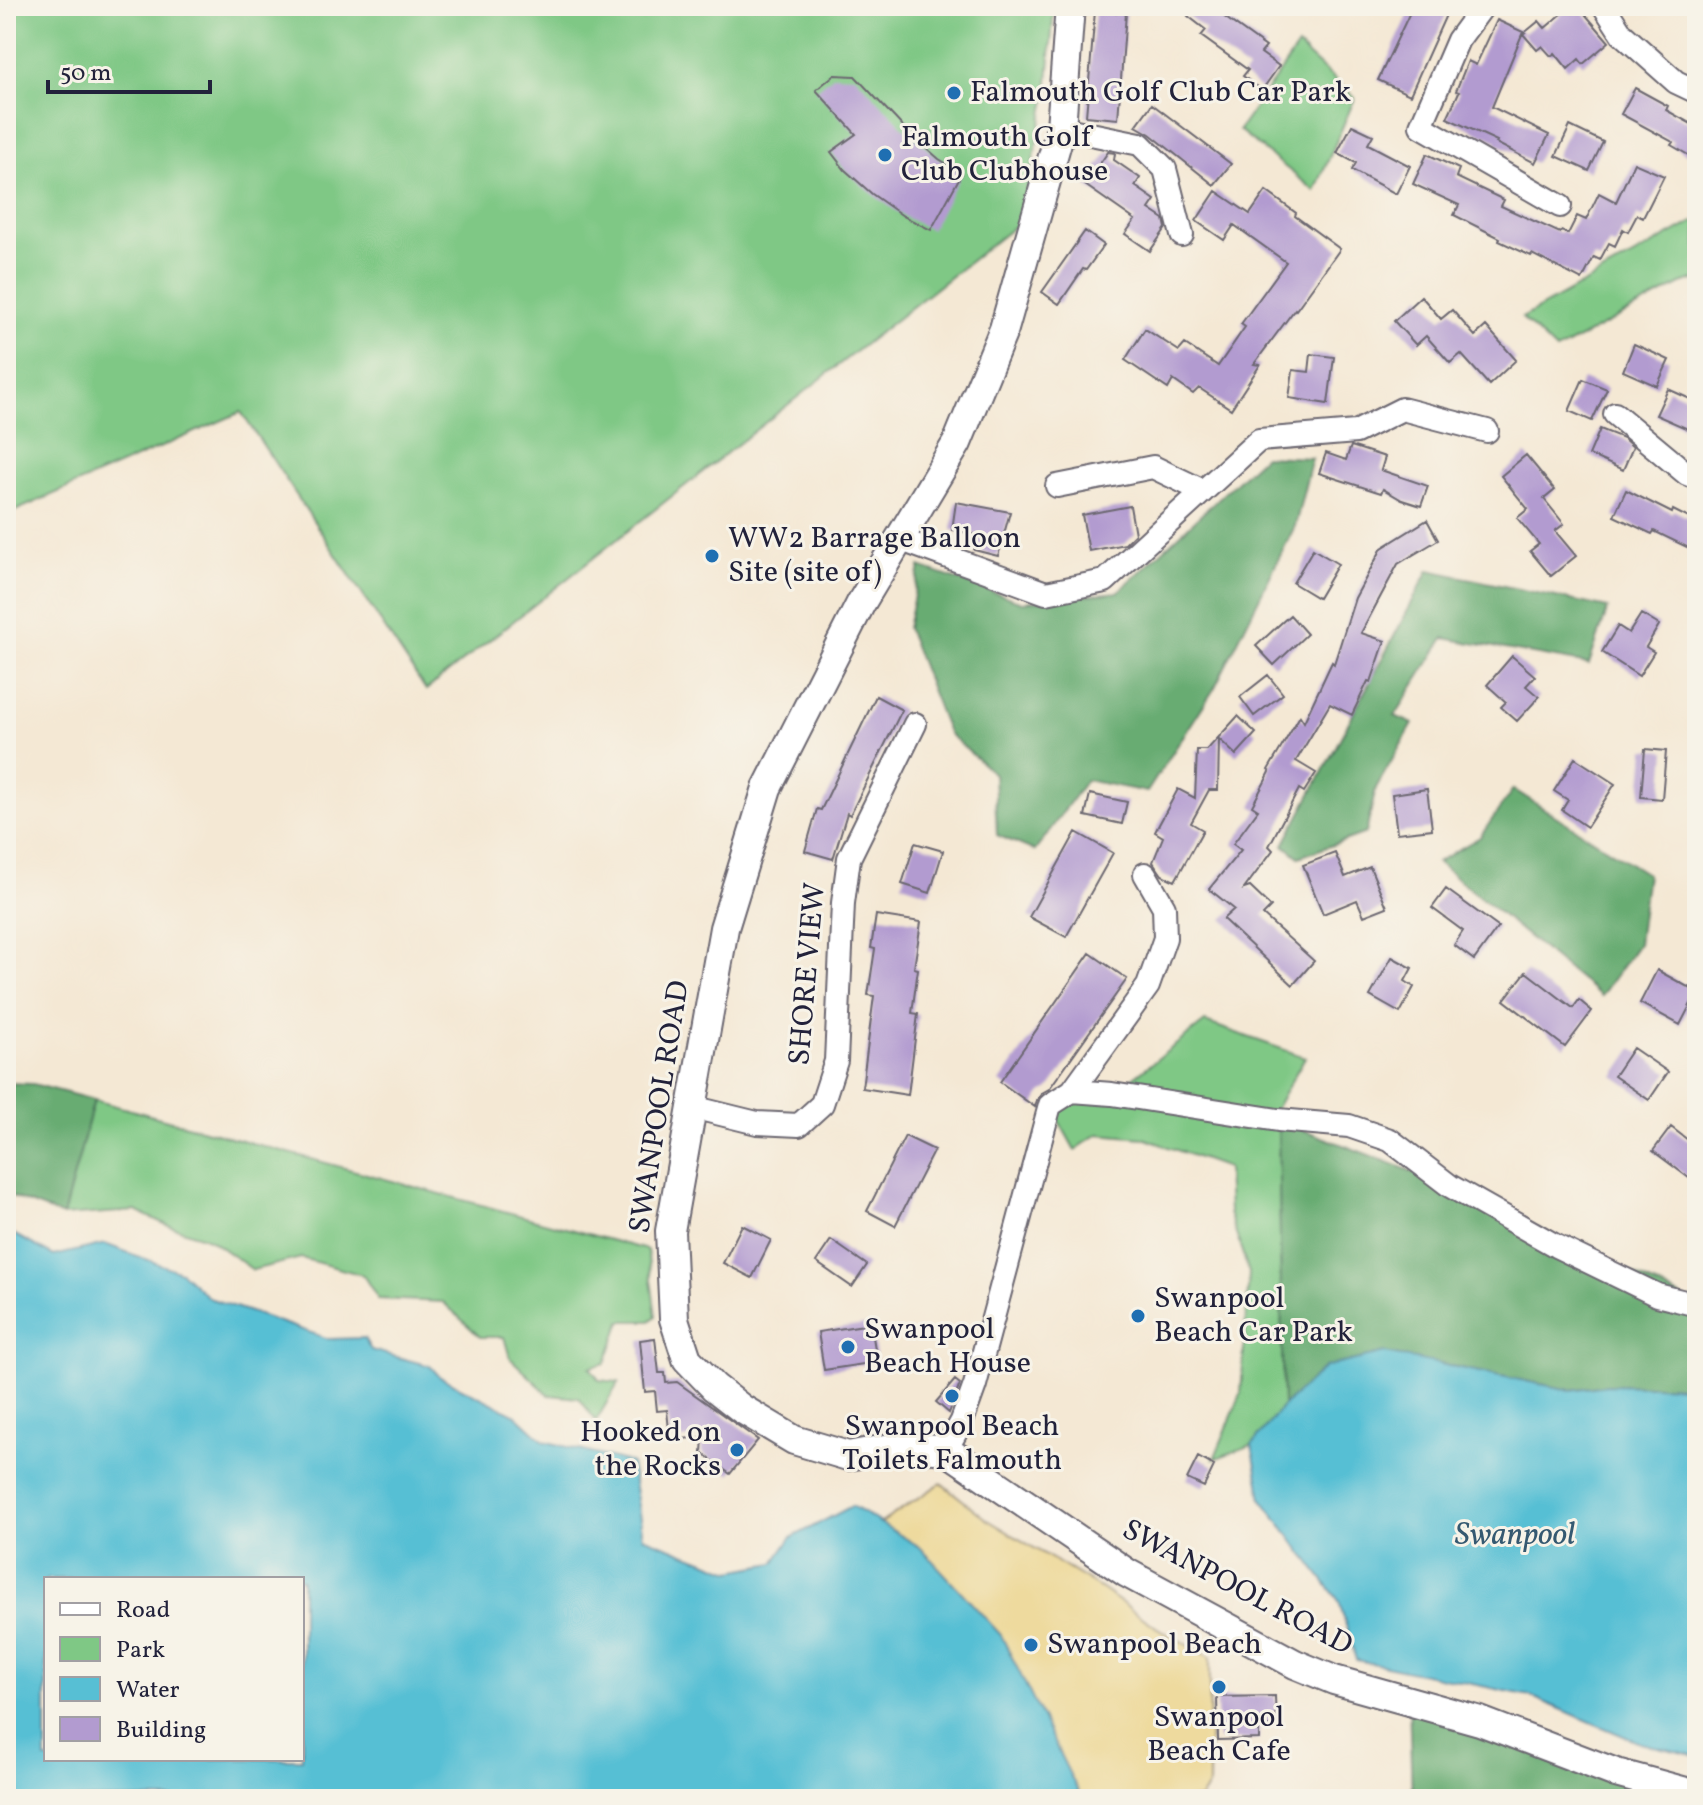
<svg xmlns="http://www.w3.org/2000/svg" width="1703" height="1805" font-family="Vollkorn,serif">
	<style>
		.green { fill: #7fc885; stroke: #507560; stroke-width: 2 }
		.forest { fill: #67ac72; stroke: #446756; stroke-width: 2 }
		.sand { fill: #eeda9e; stroke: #887e6c; stroke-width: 2 }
		.water { fill: #57bfd4; stroke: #3c7088; stroke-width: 2; fill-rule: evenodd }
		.building { fill: #b29bd0 }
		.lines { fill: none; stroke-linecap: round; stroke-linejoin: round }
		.minor-casing { stroke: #6c6771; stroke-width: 26 }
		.tertiary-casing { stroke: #6c6771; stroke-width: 32 }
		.minor { stroke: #fff; stroke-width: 22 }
		.tertiary { stroke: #fff; stroke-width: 28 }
		.poi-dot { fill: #1f6fb2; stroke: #f7f3e8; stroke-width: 3 }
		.labels { text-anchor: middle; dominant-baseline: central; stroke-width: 6; stroke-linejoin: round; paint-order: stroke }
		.poi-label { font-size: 30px; fill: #22223b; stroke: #f7f3e8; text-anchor: start }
		.street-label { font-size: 30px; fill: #22223b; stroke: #f7f3e8 }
		.water-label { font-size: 32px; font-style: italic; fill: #355971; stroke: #f7f3e8 }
	</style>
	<rect width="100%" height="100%" fill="#f7f3e8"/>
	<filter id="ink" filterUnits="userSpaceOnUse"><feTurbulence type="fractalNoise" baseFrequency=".0125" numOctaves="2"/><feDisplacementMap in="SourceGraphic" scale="16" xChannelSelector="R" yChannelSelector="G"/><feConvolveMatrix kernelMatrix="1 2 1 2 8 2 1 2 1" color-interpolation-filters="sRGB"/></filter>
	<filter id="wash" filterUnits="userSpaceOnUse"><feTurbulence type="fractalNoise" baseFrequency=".006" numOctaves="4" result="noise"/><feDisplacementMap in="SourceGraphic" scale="32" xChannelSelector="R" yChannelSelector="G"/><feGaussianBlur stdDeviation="1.8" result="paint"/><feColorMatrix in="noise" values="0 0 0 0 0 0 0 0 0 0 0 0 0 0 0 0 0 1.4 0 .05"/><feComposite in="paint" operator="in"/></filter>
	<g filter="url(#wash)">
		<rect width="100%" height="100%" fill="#f4e8d4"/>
		<!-- green -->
		<path class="green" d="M 6,6 L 1054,6 L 1047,95 L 1021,221 L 426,690 L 241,412 L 6,515 Z
			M 1298,46 L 1355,98 L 1315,191 L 1239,130 Z
			M 1697,220 L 1697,279 L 1681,284 L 1556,351 L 1522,318 Z
			M 1205,1022 L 1305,1057 L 1270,1118 L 1278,1120 L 1283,1406 L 1252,1445 L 1214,1459 L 1241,1394 L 1249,1273 L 1229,1213 L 1227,1168 L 1143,1138 L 1098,1134 L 1075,1150 L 1050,1105 L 1112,1094 Z
			M 94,1100 L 647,1250 L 656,1316 L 650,1321 L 621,1321 L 606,1363 L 590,1367 L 599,1380 L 619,1382 L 596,1421 L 579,1398 L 549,1395 L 510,1358 L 504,1337 L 480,1337 L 443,1302 L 378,1299 L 363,1275 L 301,1258 L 253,1270 L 209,1239 L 167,1225 L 136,1211 L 63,1216 Z"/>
		<!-- forest -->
		<path class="forest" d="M 1264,456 L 1312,458 L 1295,526 L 1214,689 L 1147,792 L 1086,780 L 1035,851 L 997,835 L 994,774 L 948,733 L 907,628 L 920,567 L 1022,602 L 1118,592 Z
			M 1429,570 L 1608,608 L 1589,664 L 1444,638 L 1395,716 L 1413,724 L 1376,788 L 1366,833 L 1299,857 L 1284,845 Z
			M 1513,789 L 1647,874 L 1638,944 L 1601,996 L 1437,862 L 1480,837 Z
			M 6,1083 L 33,1084 L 94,1100 L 63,1216 L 6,1194 Z
			M 1278,1120 L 1450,1186 L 1697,1305 L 1697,1387 L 1607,1385 L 1570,1390 L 1441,1364 L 1325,1367 L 1283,1406 Z
			M 1409,1700 L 1697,1799 L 1412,1799 Z"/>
		<!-- sand -->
		<path class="sand" d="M 941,1483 L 988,1520 L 1100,1588 L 1165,1633 L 1210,1657 L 1209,1785 L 1200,1799 L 979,1799 L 842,1549 Z"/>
		<!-- water -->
		<path class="water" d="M 6,1230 L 54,1256 L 105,1244 L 181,1272 L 209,1298 L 329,1339 L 364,1338 L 371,1350 L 430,1366 L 440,1377 L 516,1415 L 544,1441 L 631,1463 L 643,1537 L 731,1571 L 774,1563 L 791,1538 L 852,1506 L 920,1547 L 1001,1635 L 1082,1799 L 6,1799 ZM 46,1579 L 302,1579 L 302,1759 L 46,1759 Z
			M 1385,1353 L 1570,1390 L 1607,1385 L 1697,1387 L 1697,1756 L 1640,1743 L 1530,1696 L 1356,1660 L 1339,1601 L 1262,1499 L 1252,1445 L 1283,1406 L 1325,1367 Z"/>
		<g id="blocks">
			<!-- building -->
			<path class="building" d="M 1195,6 L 1225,6 L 1219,13 L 1266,47 L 1261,53 L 1279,66 L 1262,90 L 1243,76 L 1248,70 L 1201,36 L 1206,30 L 1188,16 Z
				M 1420,6 L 1450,6 L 1410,95 L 1378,80 L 1411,10 L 1417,12 Z
				M 1579,7 L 1609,42 L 1583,64 L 1579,59 L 1568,69 L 1555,53 L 1551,56 L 1542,46 L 1537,50 L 1523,34 L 1539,21 L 1545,28 L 1569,8 L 1573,13 Z
				M 1095,11 L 1126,13 L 1118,119 L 1086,116 Z
				M 1497,20 L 1523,32 L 1492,107 L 1549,135 L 1535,163 L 1496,143 L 1497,141 L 1447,118 L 1459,92 L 1456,91 L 1468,61 L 1476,65 Z
				M 834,75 L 855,76 L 906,130 L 939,159 L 962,173 L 931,230 L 903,216 L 872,194 L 845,170 L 831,152 L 856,134 L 816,90 Z
				M 1635,88 L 1668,106 L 1666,110 L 1697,127 L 1697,160 L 1671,145 L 1673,142 L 1621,114 Z
				M 1152,104 L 1231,164 L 1214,185 L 1150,134 L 1136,126 Z
				M 1352,125 L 1373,135 L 1368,144 L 1410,166 L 1396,194 L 1352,170 L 1356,163 L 1337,153 Z
				M 1570,126 L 1603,142 L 1589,171 L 1556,156 Z
				M 1108,152 L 1115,153 L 1114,160 L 1140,178 L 1135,186 L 1155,200 L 1149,209 L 1164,219 L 1166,228 L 1150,251 L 1125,234 L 1135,220 L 1085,185 Z
				M 1427,154 L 1459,169 L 1456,177 L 1504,200 L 1501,206 L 1560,233 L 1561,231 L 1568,234 L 1577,216 L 1586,220 L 1599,193 L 1616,202 L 1634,163 L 1664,176 L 1643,218 L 1637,215 L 1628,232 L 1623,229 L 1615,246 L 1609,243 L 1600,260 L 1594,257 L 1582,280 L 1532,254 L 1531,256 L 1499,241 L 1500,238 L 1454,215 L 1459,205 L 1413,184 Z
				M 1216,191 L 1250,214 L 1266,191 L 1296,213 L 1295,216 L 1340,249 L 1296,310 L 1295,309 L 1254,364 L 1260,365 L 1231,409 L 1199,388 L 1193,394 L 1173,380 L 1168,389 L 1125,360 L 1145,329 L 1179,351 L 1185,344 L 1218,366 L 1245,327 L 1241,324 L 1286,262 L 1234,225 L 1224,240 L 1196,221 Z
				M 1085,231 L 1104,245 L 1086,270 L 1083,269 L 1059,304 L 1042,292 Z
				M 1421,296 L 1441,319 L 1452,310 L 1475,336 L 1486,326 L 1516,360 L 1489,385 L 1461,354 L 1450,363 L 1426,336 L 1416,345 L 1394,321 Z
				M 1634,344 L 1669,360 L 1657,386 L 1623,371 Z
				M 1311,354 L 1334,357 L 1328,404 L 1289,398 L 1293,370 L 1309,372 Z
				M 1583,379 L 1607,389 L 1592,421 L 1569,411 Z
				M 1668,389 L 1697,402 L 1697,433 L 1656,415 Z
				M 1600,429 L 1623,438 L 1633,447 L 1623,470 L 1589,455 Z
				M 1351,446 L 1385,457 L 1381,470 L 1428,486 L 1421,506 L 1402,500 L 1383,489 L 1381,493 L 1319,473 L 1326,453 L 1346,460 Z
				M 1526,455 L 1555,490 L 1544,499 L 1564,524 L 1555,531 L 1576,556 L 1551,576 L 1530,551 L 1539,544 L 1517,518 L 1528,509 L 1501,476 Z
				M 1626,490 L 1672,513 L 1673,510 L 1697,522 L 1697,552 L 1654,531 L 1652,534 L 1614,516 Z
				M 956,502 L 1010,512 L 998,556 L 974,550 L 978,535 L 952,530 Z
				M 1130,506 L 1135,534 L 1125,544 L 1089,551 L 1082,515 Z
				M 1427,520 L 1438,540 L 1398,564 L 1361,633 L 1385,641 L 1371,682 L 1368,681 L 1352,715 L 1330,704 L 1296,761 L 1316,773 L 1304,792 L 1299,789 L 1269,846 L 1273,850 L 1244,889 L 1250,887 L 1271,907 L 1263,915 L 1314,961 L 1293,985 L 1223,919 L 1234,909 L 1209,889 L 1241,850 L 1233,844 L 1258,810 L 1252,806 L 1270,772 L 1268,770 L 1300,716 L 1304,722 L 1332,662 L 1334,664 L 1355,598 L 1382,548 Z
				M 1313,549 L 1338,564 L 1318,598 L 1293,583 Z
				M 1641,614 L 1659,625 L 1646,647 L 1654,652 L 1639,676 L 1602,652 L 1618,626 L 1629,633 Z
				M 1290,615 L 1307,634 L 1274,665 L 1256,646 Z
				M 1512,656 L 1535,676 L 1526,686 L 1539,697 L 1517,721 L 1501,707 L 1506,702 L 1487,685 Z
				M 1268,675 L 1283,694 L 1254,716 L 1240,697 Z
				M 876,696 L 902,710 L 850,815 L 847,813 L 833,859 L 805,851 L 817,809 L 821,810 Z
				M 1238,716 L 1256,733 L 1236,755 L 1219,739 L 1218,790 L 1209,790 L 1191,823 L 1203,830 L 1175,881 L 1162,875 L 1153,862 L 1163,837 L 1155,832 L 1178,789 L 1195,798 L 1197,750 L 1207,750 Z
				M 1645,749 L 1666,751 L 1662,799 L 1641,797 Z
				M 1575,758 L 1615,784 L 1587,827 L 1562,810 L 1568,800 L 1554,791 Z
				M 1427,789 L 1432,829 L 1397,833 L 1392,794 Z
				M 1090,794 L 1127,802 L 1122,824 L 1085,816 Z
				M 1076,832 L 1113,853 L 1066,937 L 1029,917 Z
				M 915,843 L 943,851 L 930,893 L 902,884 Z
				M 1335,853 L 1345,877 L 1370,867 L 1387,907 L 1364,916 L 1357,900 L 1323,914 L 1303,865 Z
				M 1446,889 L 1498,927 L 1474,960 L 1454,945 L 1463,931 L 1432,908 Z
				M 876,915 L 921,922 L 914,968 L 918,969 L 912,1013 L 918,1014 L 908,1095 L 862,1088 L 874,996 L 868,995 L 875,949 L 871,948 Z
				M 1090,953 L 1127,979 L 1049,1089 L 1042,1093 L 1037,1100 L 1035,1107 L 1000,1082 Z
				M 1392,957 L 1412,968 L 1405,981 L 1414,987 L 1400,1013 L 1370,996 Z
				M 1657,970 L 1697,992 L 1680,1025 L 1640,1003 Z
				M 1526,972 L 1573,1008 L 1579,1000 L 1592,1011 L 1565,1047 L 1504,1000 Z
				M 1633,1048 L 1668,1072 L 1649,1100 L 1614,1076 Z
				M 1671,1127 L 1697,1147 L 1697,1184 L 1653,1151 Z
				M 905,1136 L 934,1150 L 895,1226 L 867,1211 Z
				M 742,1225 L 771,1240 L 752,1278 L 723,1263 Z
				M 831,1240 L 867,1265 L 852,1287 L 816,1262 Z
				M 871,1324 L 877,1362 L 824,1370 L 818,1332 Z
				M 655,1338 L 659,1373 L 665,1373 L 666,1383 L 677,1382 L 758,1440 L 730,1474 L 702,1453 L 703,1437 L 670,1440 L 667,1410 L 657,1411 L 655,1391 L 645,1392 L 640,1340 Z
				M 955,1380 L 960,1384 L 949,1413 L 936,1402 Z
				M 1198,1457 L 1214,1466 L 1204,1487 L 1187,1479 Z
				M 1275,1696 L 1276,1726 L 1259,1727 L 1259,1739 L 1218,1740 L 1217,1697 Z"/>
		</g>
	</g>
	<g filter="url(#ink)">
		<use href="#blocks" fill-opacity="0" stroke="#6c6771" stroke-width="2"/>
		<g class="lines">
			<defs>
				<path id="minor" d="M 1483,6 L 1458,40 L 1421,126 L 1560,206
					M 1604,6 L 1622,34 L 1676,82 L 1697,92
					M 1061,128 L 1140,144 L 1165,169 L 1182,235
					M 1615,414 L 1687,474 L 1697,478
					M 1057,486 L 1153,467 L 1203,491
					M 899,539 L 1046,593 L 1105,581 L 1259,440 L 1356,432 L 1402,409 L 1487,431
					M 1072,1091 L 1148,986 L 1165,938 L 1164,907 L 1145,874
					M 692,1107 L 757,1123 L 799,1125 L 822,1104 L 836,1061 L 843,903 L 849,858 L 915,724
					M 946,1450 L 962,1421 L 975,1385 L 1050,1105 L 1072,1091 L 1112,1094 L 1278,1120 L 1349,1126 L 1390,1140 L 1450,1186 L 1556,1246 L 1657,1295 L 1697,1305"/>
				<path id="tertiary" d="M 1070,6 L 1061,128 L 1004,329 L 957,443 L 861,603 L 767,788 L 724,928 L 670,1231 L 674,1319 L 687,1359 L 714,1387 L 742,1409 L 794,1440 L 848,1456 L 902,1446 L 946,1450 L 1127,1573 L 1295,1664 L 1334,1680 L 1480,1721 L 1616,1773 L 1697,1795"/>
			</defs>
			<!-- minor casing -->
			<use href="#minor" class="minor-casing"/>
			<!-- tertiary casing -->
			<use href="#tertiary" class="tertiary-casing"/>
			<!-- minor -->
			<use href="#minor" class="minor"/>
			<!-- tertiary -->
			<use href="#tertiary" class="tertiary"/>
		</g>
	</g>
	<!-- markers -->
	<g class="poi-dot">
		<circle cx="954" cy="93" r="8"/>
		<circle cx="885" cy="155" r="8"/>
		<circle cx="712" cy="556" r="8"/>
		<circle cx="1138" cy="1316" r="8"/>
		<circle cx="848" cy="1347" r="8"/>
		<circle cx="952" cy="1396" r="8"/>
		<circle cx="737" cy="1450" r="8"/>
		<circle cx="1031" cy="1645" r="8"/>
		<circle cx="1219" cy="1687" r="8"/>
	</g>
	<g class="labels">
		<!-- poi labels -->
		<g class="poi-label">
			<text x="970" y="93">Falmouth Golf Club Car Park</text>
			<text x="901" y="138">Falmouth Golf<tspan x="901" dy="34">Club Clubhouse</tspan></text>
			<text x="728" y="539">WW2 Barrage Balloon<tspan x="728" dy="34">Site (site of)</tspan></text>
			<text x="1154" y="1299">Swanpool<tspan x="1154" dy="34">Beach Car Park</tspan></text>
			<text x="864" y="1330">Swanpool<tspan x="864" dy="34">Beach House</tspan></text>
			<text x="952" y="1427" text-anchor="middle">Swanpool Beach<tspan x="952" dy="34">Toilets Falmouth</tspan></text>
			<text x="721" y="1433" text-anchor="end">Hooked on<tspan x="721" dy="34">the Rocks</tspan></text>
			<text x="1047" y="1645">Swanpool Beach</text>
			<text x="1219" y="1718" text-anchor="middle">Swanpool<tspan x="1219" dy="34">Beach Cafe</tspan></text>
		</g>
		<!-- street labels -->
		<g class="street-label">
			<text transform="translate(808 974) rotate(-85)">SHORE VIEW</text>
			<text transform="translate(660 1107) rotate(-81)">SWANPOOL ROAD</text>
			<text transform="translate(1237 1588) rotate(28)">SWANPOOL ROAD</text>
		</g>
		<!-- water labels -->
		<g class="water-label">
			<text x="1515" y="1536">Swanpool</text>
		</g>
	</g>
	<!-- margin -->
	<rect width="1703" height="1805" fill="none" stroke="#f7f3e8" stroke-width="32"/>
	<!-- legend -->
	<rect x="44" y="1577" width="260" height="184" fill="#f7f3e8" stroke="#a29fa3" stroke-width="2"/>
	<rect x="60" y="1603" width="40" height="12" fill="#ffffff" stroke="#a29fa3" stroke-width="2"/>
	<text x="116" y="1617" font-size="24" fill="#22223b">Road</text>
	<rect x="60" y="1637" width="40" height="24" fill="#7fc885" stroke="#a29fa3" stroke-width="2"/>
	<text x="116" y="1657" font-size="24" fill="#22223b">Park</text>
	<rect x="60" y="1677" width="40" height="24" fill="#57bfd4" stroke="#a29fa3" stroke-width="2"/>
	<text x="116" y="1697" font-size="24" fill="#22223b">Water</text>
	<rect x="60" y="1717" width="40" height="24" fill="#b29bd0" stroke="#a29fa3" stroke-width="2"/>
	<text x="116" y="1737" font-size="24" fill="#22223b">Building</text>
	<!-- scale -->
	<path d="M48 80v12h162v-12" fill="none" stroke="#22223b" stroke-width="4"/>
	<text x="60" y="80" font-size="24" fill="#22223b" stroke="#f7f3e8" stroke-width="6" paint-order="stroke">50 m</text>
</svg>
